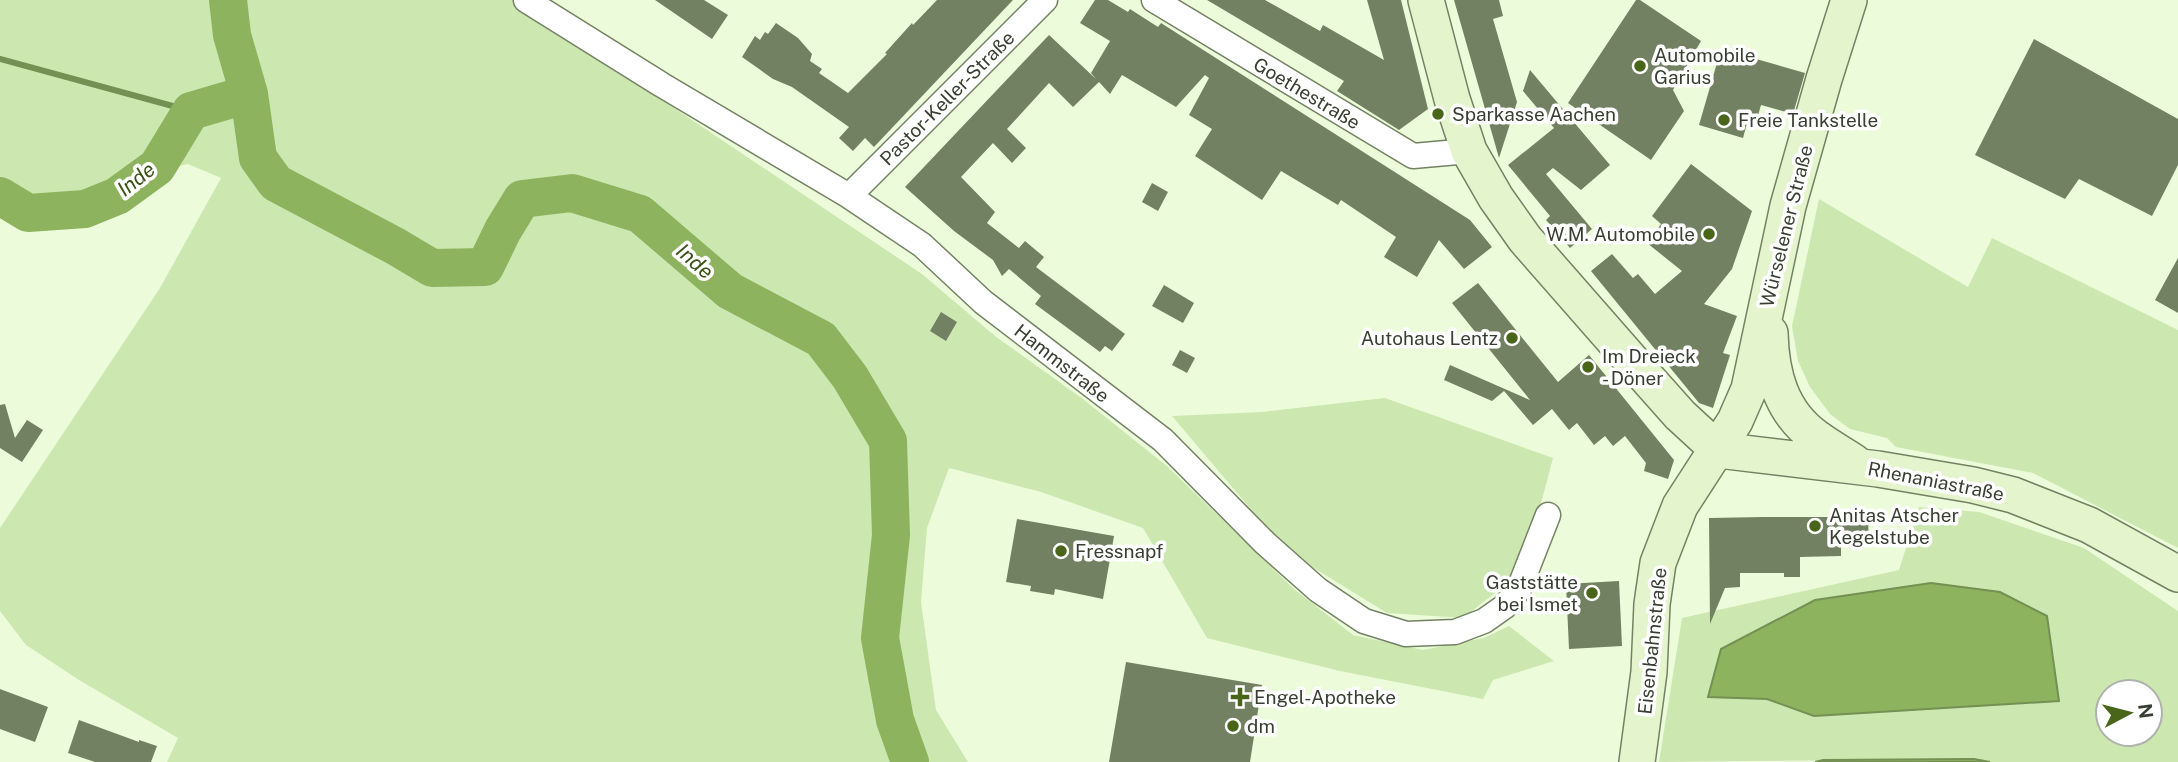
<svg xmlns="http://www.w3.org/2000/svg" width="2178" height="762" font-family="'Public Sans',sans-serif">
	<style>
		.green { fill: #cde7b1; fill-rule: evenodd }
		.water { fill: #8eb35f; stroke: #749052; stroke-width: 2 }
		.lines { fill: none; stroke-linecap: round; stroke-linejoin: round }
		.stream { stroke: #749052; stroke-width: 6 }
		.river { stroke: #8eb35f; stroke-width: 38 }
		.building { fill: #738163 }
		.minor-casing { stroke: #748264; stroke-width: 27 }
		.secondary-casing { stroke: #748264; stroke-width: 38 }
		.minor { stroke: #fff; stroke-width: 24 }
		.secondary { stroke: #e4f4cc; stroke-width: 35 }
		.poi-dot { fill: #486519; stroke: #fff; stroke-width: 2.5 }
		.labels { text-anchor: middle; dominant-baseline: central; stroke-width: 7; stroke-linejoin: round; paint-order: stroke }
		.poi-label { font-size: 19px; fill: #383f32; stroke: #fff; text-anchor: start }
		.street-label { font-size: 19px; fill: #383f32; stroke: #fff }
		.water-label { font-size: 21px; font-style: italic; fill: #3a5216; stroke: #fff }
	</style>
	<rect width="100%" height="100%" fill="#ecfcdb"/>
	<!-- green -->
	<path class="green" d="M 0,0 L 513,0 L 922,274 L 995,336 L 1083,399 L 1168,467 L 1294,589 L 1353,635 L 1423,650 L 1484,638 L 1509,626 L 1554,661 L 1493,680 L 1483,699 L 1340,671 L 1207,638 L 1143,528 L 1041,492 L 949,468 L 927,528 L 921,602 L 936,710 L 968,762 L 167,762 L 178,738 L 79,680 L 26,645 L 0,611 L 0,528 L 160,288 L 221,178 L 188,164 L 166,169 L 158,159 L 129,181 L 84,201 L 29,207 L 0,191 Z
		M 1819,199 L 1968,287 L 1992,238 L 2178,330 L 2178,548 L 2033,473 L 1896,447 L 1887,438 L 1850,429 L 1830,414 L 1810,387 L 1798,361 L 1792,326 Z
		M 1385,398 L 1553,458 L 1523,571 L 1463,618 L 1387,613 L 1286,551 L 1172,416 L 1262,412 Z
		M 1919,507 L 1979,512 L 2084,548 L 2178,611 L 2178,762 L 1990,762 L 1974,759 L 1659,762 L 1682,618 L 1899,570 ZM 2047,616 L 2058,701 L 1814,716 L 1767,699 ZM 2108,692 L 2150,692 L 2150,734 L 2108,734 Z"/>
	<!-- water -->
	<path class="water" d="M 1931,583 L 2000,592 L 2047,616 L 2059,701 L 1814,716 L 1767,699 L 1708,697 L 1721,649 L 1815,600 Z
		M 1974,759 L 1990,762 L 1815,762 L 1823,760 Z"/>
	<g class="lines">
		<!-- stream -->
		<path class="stream" d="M 0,59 L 191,111"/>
		<!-- river -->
		<path class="river" d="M 228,0 L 232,35 L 249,94 L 258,158 L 276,183 L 395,246 L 432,268 L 485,267 L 503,230 L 522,199 L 572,193 L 640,214 L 730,291 L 821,339 L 850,377 L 888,441 L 891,535 L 880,638 L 895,720 L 910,762
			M 0,196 L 28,213 L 85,209 L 117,196 L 157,167 L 191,111 L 249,94"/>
	</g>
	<!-- building -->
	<path class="building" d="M 655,0 L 704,0 L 728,15 L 712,39 Z
		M 937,0 L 1013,0 L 874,147 L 865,138 L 853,151 L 839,138 L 849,127 L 792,87 L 773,79 L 742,57 L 755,36 L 760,40 L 765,32 L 768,34 L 776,23 L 798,38 L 812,54 L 810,61 L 822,69 L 819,73 L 848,93 L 887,54 L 885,53 L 912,23 L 913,25 Z
		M 1095,0 L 1108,0 L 1128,12 L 1130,9 L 1158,27 L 1161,23 L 1470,220 L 1492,247 L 1464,269 L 1439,240 L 1417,277 L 1384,257 L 1396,237 L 1341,200 L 1338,205 L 1281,171 L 1262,200 L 1195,156 L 1212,129 L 1189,115 L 1209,78 L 1205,75 L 1176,107 L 1122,75 L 1110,94 L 1099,82 L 1073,107 L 1049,83 L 1007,129 L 1026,148 L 1012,163 L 993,143 L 961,177 L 995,212 L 987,223 L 1019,248 L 1025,241 L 1044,257 L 1036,267 L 1125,334 L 1112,351 L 1105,346 L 1100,352 L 1035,304 L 1041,296 L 1009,269 L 1002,276 L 993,260 L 954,231 L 905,187 L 1049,35 L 1096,79 L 1091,73 L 1110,41 L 1080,23 Z
		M 1207,0 L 1265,0 L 1320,31 L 1323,25 L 1384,60 L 1367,0 L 1401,0 L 1428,109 L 1399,130 L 1337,91 L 1344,81 Z
		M 1454,0 L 1499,0 L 1503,16 L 1493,19 L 1517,102 L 1499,158 Z
		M 1636,0 L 1640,0 L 1701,41 L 1673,90 L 1684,111 L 1651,160 L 1568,103 Z
		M 2034,39 L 2178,119 L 2178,165 L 2152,216 L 2079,179 L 2065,199 L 1975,155 Z
		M 1721,49 L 1805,73 L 1793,114 L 1761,105 L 1755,126 L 1747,123 L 1743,138 L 1699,125 Z
		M 1530,70 L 1610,165 L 1581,190 L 1553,168 L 1546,174 L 1592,229 L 1570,248 L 1546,220 L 1550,216 L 1508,165 L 1554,128 L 1523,91 Z
		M 1691,164 L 1752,211 L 1732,269 L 1704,304 L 1737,316 L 1723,353 L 1730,355 L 1713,408 L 1699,403 L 1591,271 L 1612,254 L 1633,278 L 1638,274 L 1655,294 L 1682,271 L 1647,243 L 1661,224 L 1652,216 Z
		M 1152,183 L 1168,192 L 1158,211 L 1142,202 Z
		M 2178,258 L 2178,313 L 2155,300 Z
		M 1478,283 L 1558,382 L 1589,355 L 1674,460 L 1668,479 L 1644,471 L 1646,463 L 1625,436 L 1613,446 L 1605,436 L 1594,445 L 1577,423 L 1569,430 L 1552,409 L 1533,425 L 1504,391 L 1492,401 L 1444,380 L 1450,365 L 1530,400 L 1452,303 Z
		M 1164,285 L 1194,303 L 1183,323 L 1152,306 Z
		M 941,312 L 957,322 L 946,341 L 930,331 Z
		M 1180,350 L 1195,358 L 1187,373 L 1172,365 Z
		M 5,404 L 15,438 L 27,420 L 43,430 L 22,462 L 0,448 L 0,405 Z
		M 1763,517 L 1868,517 L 1869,545 L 1841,546 L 1841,556 L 1800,557 L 1800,577 L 1784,577 L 1784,573 L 1740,573 L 1740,587 L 1725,588 L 1710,624 L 1709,518 Z
		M 1017,519 L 1114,536 L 1103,599 L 1055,589 L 1054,595 L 1030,591 L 1031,586 L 1006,582 Z
		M 1619,581 L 1622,646 L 1569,649 L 1566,584 Z
		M 1126,662 L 1262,685 L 1250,762 L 1109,762 Z
		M 0,689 L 48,707 L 35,742 L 0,729 Z
		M 79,720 L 139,742 L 139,740 L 157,746 L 151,762 L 95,762 L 68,753 Z"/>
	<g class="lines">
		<defs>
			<path id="minor" d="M 526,0 L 662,85 L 849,196 L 922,245 L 983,302 L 1163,440 L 1265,543 L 1318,590 L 1364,621 L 1406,634 L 1455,632 L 1484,621 L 1504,607 L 1519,589 L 1548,515
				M 1154,0 L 1413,156 L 1469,151
				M 849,196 L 1045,0"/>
			<path id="secondary" d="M 1426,0 L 1452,99 L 1469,151 L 1496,198 L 1525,239 L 1631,360 L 1680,415 L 1718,450
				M 1770,333 C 1771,374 1781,413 1817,438 C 1829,447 1842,454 1854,462
				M 1718,450 L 1878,469 L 1973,485 L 2013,495 L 2089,525 L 2178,574
				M 1637,762 L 1649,672 L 1652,604 L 1658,563 L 1680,506 L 1735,421 L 1749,389 L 1788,206 L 1824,79 L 1849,0"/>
		</defs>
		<!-- minor casing -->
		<use href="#minor" class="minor-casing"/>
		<!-- secondary casing -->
		<use href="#secondary" class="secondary-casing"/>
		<!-- minor -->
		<use href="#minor" class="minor"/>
		<!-- secondary -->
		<use href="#secondary" class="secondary"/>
	</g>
	<!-- markers -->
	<g class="poi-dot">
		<circle cx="1640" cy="66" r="7"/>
		<circle cx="1438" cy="114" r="7"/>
		<circle cx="1724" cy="120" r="7"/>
		<circle cx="1709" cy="234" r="7"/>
		<circle cx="1512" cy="338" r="7"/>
		<circle cx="1588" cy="367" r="7"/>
		<circle cx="1815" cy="526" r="7"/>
		<circle cx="1061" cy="551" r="7"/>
		<circle cx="1592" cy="593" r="7"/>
		<path d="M1236.5 686.5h7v7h7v7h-7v7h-7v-7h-7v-7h7z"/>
		<circle cx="1233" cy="726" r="7"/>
	</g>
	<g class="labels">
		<!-- poi labels -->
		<g class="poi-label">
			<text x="1654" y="55">Automobile<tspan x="1654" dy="22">Garius</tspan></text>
			<text x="1452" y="114">Sparkasse Aachen</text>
			<text x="1738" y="120">Freie Tankstelle</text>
			<text x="1695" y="234" text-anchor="end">W.M. Automobile</text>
			<text x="1498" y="338" text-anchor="end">Autohaus Lentz</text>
			<text x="1602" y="356">Im Dreieck<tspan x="1602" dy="22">- Döner</tspan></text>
			<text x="1829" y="515">Anitas Atscher<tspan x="1829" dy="22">Kegelstube</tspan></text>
			<text x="1075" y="551">Fressnapf</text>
			<text x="1578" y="582" text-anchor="end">Gaststätte<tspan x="1578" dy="22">bei Ismet</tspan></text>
			<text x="1254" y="697">Engel-Apotheke</text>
			<text x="1247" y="726">dm</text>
		</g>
		<!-- street labels -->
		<g class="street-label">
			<text transform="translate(1307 93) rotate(31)">Goethestraße</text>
			<text transform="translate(947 98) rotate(-45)">Pastor-Keller-Straße</text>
			<text transform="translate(1786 226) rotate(-76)">Würselener Straße</text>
			<text transform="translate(1062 363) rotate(38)">Hammstraße</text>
			<text transform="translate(1936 481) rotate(11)">Rhenaniastraße</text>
			<text transform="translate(1652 641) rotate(-84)">Eisenbahnstraße</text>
		</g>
		<!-- water labels -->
		<g class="water-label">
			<text transform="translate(136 179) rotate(-38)">Inde</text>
			<text transform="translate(695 261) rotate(41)">Inde</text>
		</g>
	</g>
	<!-- north arrow -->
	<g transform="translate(2129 713) rotate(83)"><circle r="33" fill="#ffffff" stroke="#afb2ad" stroke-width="2"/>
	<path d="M0-5L12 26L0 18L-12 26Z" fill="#486519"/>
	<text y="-10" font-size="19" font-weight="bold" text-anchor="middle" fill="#383f32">N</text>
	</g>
</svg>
